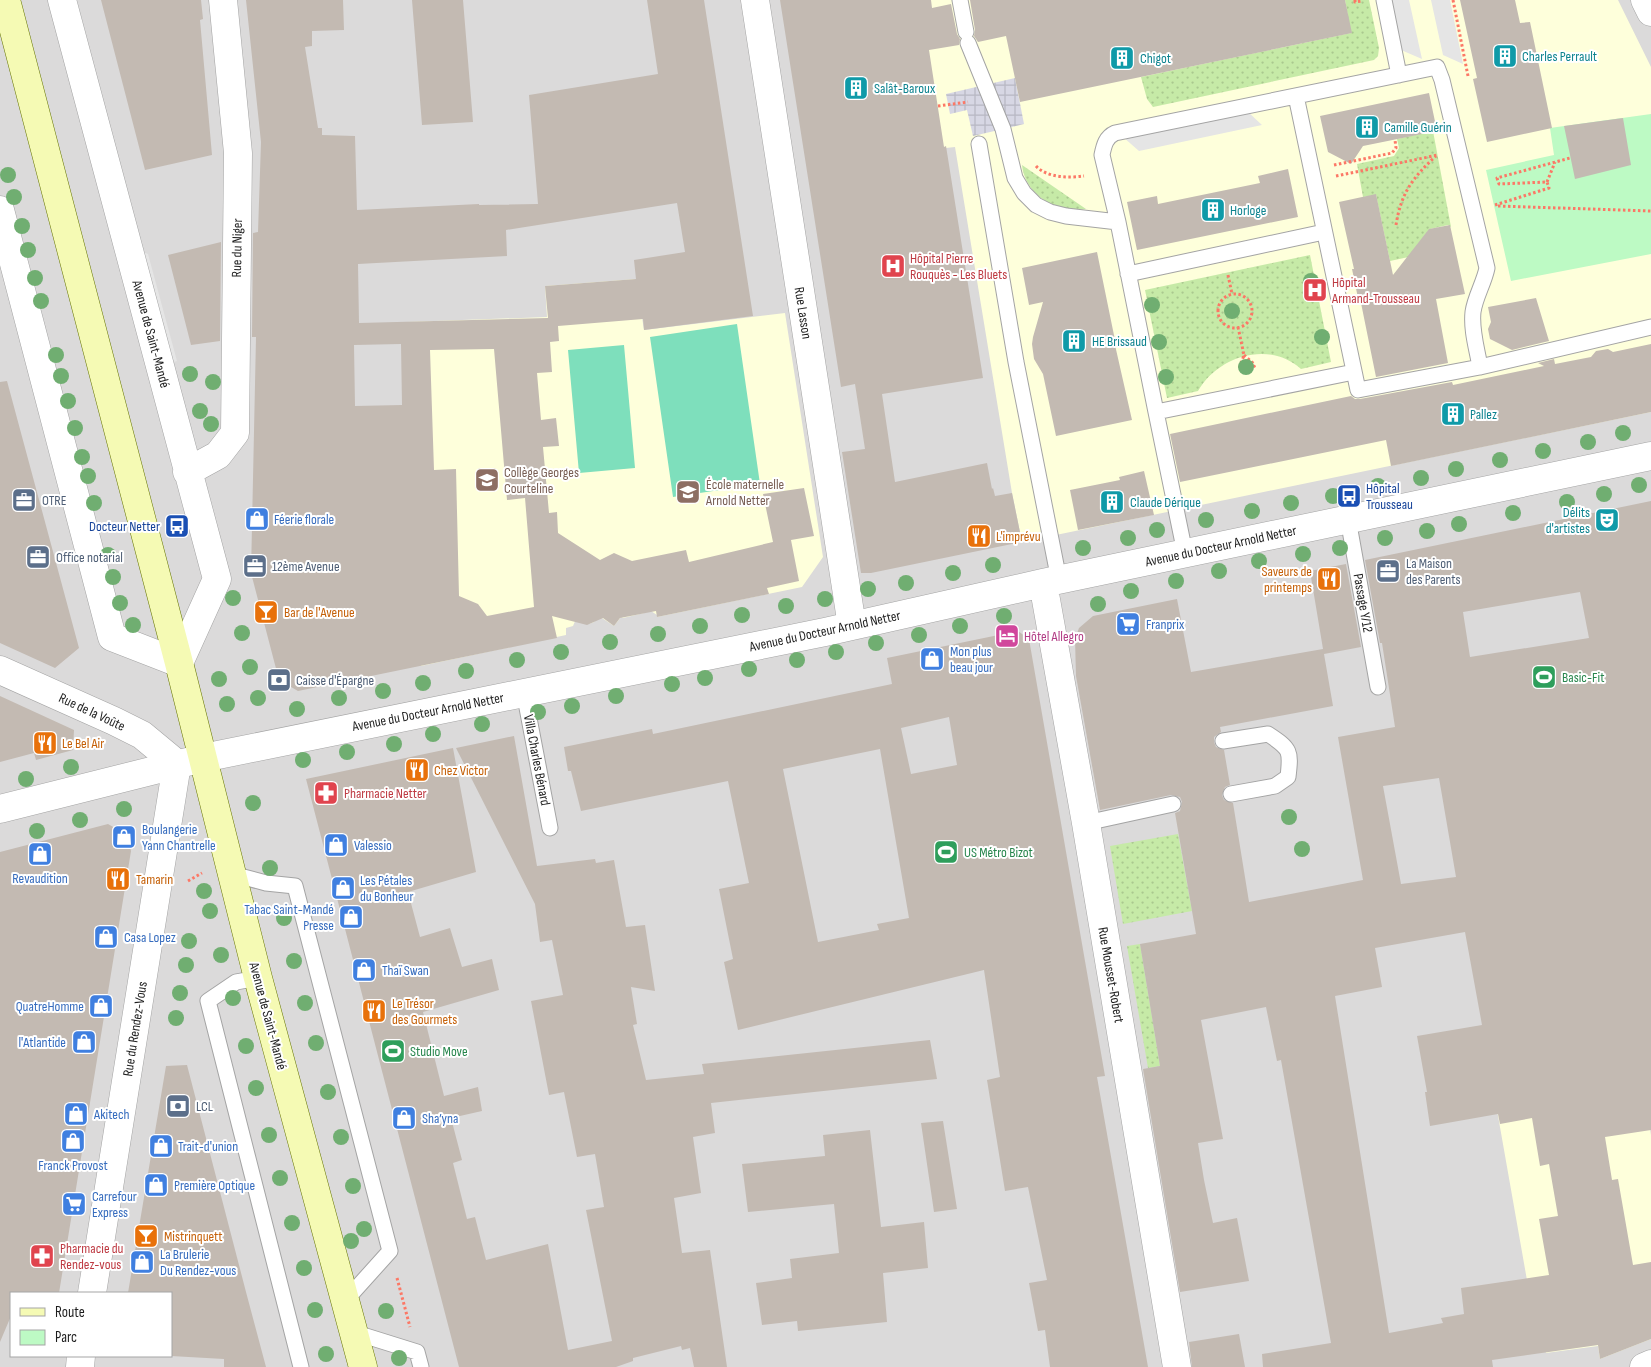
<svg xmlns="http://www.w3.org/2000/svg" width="1651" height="1367" font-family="'Sofia Sans Condensed',sans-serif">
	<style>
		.residential { fill: #dbdada; fill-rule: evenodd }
		.education { fill: #feffdb }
		.grass { fill: url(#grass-dots) }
		.park { fill: #bdfac4 }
		.pitch { fill: #7edfbc }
		.parking { fill: #e5e5e5 }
		.plaza { fill: url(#plaza-grid) }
		.building { fill: #c3bab2; fill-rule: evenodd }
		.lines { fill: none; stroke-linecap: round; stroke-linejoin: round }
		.service-casing { stroke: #a4a4a4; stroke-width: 17 }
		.minor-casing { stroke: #a4a4a4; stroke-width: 29 }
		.tertiary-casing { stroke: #a4a4a4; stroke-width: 29 }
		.secondary-casing { stroke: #667503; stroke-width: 29 }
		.path { stroke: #fc7866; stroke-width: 3; stroke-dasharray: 2.5 2.5; stroke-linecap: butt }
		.service { stroke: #fff; stroke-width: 15 }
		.minor { stroke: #fff; stroke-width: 28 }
		.tertiary { stroke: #fff; stroke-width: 28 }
		.secondary { stroke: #f5fab4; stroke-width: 28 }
		.tree { fill: #70ae71 }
		.labels { text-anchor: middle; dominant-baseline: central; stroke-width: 4; stroke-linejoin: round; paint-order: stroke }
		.culture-label { font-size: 14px; fill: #0d838f; stroke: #fff; text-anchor: start }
		.street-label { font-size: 14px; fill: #1d1d1d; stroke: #fff }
		.health-label { font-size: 14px; fill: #be3a42; stroke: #fff; text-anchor: start }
		.education-label { font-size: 14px; fill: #785e54; stroke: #fff; text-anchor: start }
		.transit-label { font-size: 14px; fill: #164399; stroke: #fff; text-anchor: start }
		.service-label { font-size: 14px; fill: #4e5e75; stroke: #fff; text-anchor: start }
		.shop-label { font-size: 14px; fill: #366cbe; stroke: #fff; text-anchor: start }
		.food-label { font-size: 14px; fill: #c56008; stroke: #fff; text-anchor: start }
		.hotel-label { font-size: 14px; fill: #b23c85; stroke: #fff; text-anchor: start }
		.leisure-label { font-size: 14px; fill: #27864d; stroke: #fff; text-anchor: start }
	</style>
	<defs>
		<pattern id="grass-dots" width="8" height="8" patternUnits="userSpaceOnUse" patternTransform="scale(1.25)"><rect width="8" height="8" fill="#c6eaa7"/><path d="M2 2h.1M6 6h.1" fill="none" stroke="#aac88f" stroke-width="1.8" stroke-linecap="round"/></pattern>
		<pattern id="plaza-grid" width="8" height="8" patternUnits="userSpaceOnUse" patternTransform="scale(1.25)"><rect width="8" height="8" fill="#d7d7e4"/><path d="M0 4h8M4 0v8" fill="none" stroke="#b8b8c3"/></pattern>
	</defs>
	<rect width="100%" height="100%" fill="#eeebe2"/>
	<!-- residential -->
	<path class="residential" d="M 0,0 L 1651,0 L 1651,1367 L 0,1367 ZM 11,1293 L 171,1293 L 171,1356 L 11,1356 Z"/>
	<!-- education -->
	<path class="education" d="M 780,0 L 1618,0 L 1651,67 L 1651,412 L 1022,542 L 1012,493 L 955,147 L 927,150 Z
		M 636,279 L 644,330 L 785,313 L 823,557 L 802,587 L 657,617 L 657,615 L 648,609 L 644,613 L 623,618 L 621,617 L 614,626 L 599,616 L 594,622 L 589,624 L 576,619 L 573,626 L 566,628 L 566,635 L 421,666 L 407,322 L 547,317 L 545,286 Z
		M 1482,1025 L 1645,1098 L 1651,1135 L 1651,1339 L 1600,1359 L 1598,1346 L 1546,1353 L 1540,1320 L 1534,1320 Z"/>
	<!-- grass -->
	<path class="grass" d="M 1345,0 L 1369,0 L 1379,48 L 1378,56 L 1374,60 L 1153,107 L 1147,99 L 1141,77 L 1351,33 Z
		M 1433,131 L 1451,227 L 1448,225 L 1430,229 L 1427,232 L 1432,252 L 1390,261 L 1376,195 L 1363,197 L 1357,164 L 1394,156 L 1399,148 L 1397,139 Z
		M 1022,165 L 1086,209 C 1057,214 1025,195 1022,165 Z
		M 1310,255 L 1331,362 L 1301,369 C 1269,340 1218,356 1198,391 L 1167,398 L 1145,290 Z
		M 1178,834 L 1192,911 L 1123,924 L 1110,846 Z
		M 1140,944 L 1160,1066 L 1148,1068 L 1127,946 Z"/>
	<!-- park -->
	<path class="park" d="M 1651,114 L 1651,254 L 1511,281 L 1486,170 L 1554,155 L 1550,128 Z"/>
	<!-- pitch -->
	<path class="pitch" d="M 737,324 L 760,484 L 673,497 L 650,337 Z
		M 624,345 L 635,468 L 579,473 L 568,350 Z"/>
	<!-- parking -->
	<path class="parking" d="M 68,0 L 77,0 L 141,251 L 148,254 L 177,361 L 170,363 Z
		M 1391,0 L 1409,0 L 1422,59 L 1401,50 Z
		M 1431,0 L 1450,0 L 1463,64 L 1443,55 Z
		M 1247,111 L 1262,125 L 1139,151 L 1123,137 Z"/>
	<!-- plaza -->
	<path class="plaza" d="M 1015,78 L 1024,124 L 973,136 L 967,110 L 950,114 L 946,94 Z"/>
	<!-- building -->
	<path class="building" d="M 101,0 L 201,0 L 203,19 L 200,20 L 212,155 L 145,170 Z
		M 246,0 L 343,0 L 344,30 L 312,31 L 312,46 L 305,47 L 318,128 L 322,128 L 322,135 L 355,136 L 357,210 L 479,204 L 479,205 L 538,204 L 529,95 L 658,74 L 647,0 L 704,0 L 753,316 L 644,330 L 643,319 L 558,326 L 559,341 L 550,342 L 552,372 L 537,373 L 541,420 L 556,418 L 559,446 L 543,447 L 549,513 L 557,512 L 558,533 L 600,560 L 614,553 L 632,561 L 686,550 L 689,562 L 773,542 L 763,494 L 804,488 L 814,536 L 791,540 L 799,581 L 767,588 L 769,594 L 657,617 L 656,611 L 620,618 L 614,626 L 603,618 L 587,625 L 552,616 L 557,638 L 298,691 L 279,680 L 251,573 L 256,337 L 252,337 L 253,233 L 258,232 L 261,142 ZM 677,203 L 685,252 L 634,260 L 636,279 L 545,286 L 548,318 L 359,323 L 358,264 L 507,256 L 506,230 ZM 401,344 L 402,405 L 355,406 L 354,345 ZM 494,349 L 507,500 L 525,498 L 534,607 L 487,616 L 478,604 L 459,596 L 456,469 L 434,470 L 430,350 Z
		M 412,0 L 463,0 L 473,122 L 422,125 Z
		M 780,0 L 931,0 L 932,8 L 951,4 L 957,34 L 960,39 L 959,45 L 929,50 L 944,147 L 946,146 L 983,378 L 882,394 L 895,482 L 987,463 L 992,489 L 993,488 L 995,496 L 1012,493 L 1022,542 L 871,573 L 861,573 L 842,452 L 865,449 L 855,384 L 841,387 Z
		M 970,0 L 1345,0 L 1352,33 L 1020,102 L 1006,36 L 978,42 L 974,36 L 975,30 Z
		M 1460,0 L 1515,0 L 1520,23 L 1530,22 L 1552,128 L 1487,142 L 1473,79 L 1477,78 Z
		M 1429,93 L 1437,131 L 1363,146 L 1351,164 L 1328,152 L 1320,116 Z
		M 1623,118 L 1631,165 L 1575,179 L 1564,126 Z
		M 1288,169 L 1298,217 L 1137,250 L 1127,202 L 1157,196 L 1158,204 L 1260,183 L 1258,176 Z
		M 1376,194 L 1393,275 L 1429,229 L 1450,225 L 1465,294 L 1436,299 L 1448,363 L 1376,377 L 1361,303 L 1359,303 L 1352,269 L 1354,269 L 1339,202 Z
		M 221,242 L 220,341 L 191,345 L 168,255 Z
		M 1097,252 L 1116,345 L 1115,345 L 1132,420 L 1056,436 L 1043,374 L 1034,359 L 1032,344 L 1033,337 L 1043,302 L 1029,305 L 1022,268 Z
		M 1536,298 L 1549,341 L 1512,350 L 1490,339 L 1488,329 L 1491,322 L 1488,307 Z
		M 1651,344 L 1651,412 L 1391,466 L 1386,440 L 1180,482 L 1170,434 L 1351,396 L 1355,399 L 1360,399 L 1452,382 L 1453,385 L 1544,366 L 1538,363 L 1554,359 L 1555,364 L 1591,357 L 1596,351 L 1608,349 L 1613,352 Z
		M 7,381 L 79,648 L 55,668 L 0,643 L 0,382 Z
		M 1144,471 L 1154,515 L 1078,530 L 1070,490 L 1120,480 L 1119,477 Z
		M 1651,501 L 1651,1130 L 1605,1137 L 1612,1180 L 1618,1179 L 1633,1265 L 1651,1262 L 1651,1339 L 1600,1359 L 1598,1345 L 1492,1360 L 1493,1367 L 1263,1367 L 1262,1354 L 1331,1343 L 1281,1060 L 1277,1061 L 1266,1007 L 1201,1020 L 1223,1139 L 1198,1143 L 1204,1180 L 1213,1223 L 1237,1218 L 1249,1281 L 1180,1292 L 1143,1069 L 1160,1066 L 1140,944 L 1196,934 L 1175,813 L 1180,811 L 1182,802 L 1180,797 L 1171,795 L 1100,810 L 1076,676 L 1075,639 L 1079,628 L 1093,616 L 1177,599 L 1191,672 L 1323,649 L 1310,571 L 1346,564 L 1361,647 L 1324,654 L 1333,706 L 1220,727 L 1221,732 L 1214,737 L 1214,742 L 1216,747 L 1224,750 L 1230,785 L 1225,787 L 1222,795 L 1224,800 L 1233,803 L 1249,902 L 1363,880 L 1338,737 L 1395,727 L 1382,643 L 1380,643 L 1365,560 ZM 1580,592 L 1589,638 L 1470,657 L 1463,612 ZM 1439,778 L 1456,877 L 1401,884 L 1383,786 ZM 1465,932 L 1482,1025 L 1417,1036 L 1427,1092 L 1425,1092 L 1430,1126 L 1498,1114 L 1500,1124 L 1532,1118 L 1540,1166 L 1549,1164 L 1558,1216 L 1539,1219 L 1549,1275 L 1461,1288 L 1464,1314 L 1441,1318 L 1443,1323 L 1389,1333 L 1335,996 L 1382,987 L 1375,948 Z
		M 1018,631 L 1029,639 L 1105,1076 L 1097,1077 L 1148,1367 L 1050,1367 L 1045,1330 L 1038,1331 L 1029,1283 L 1047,1280 L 1028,1187 L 1005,1191 L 987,1080 L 1000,1077 L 984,970 L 738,1030 L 724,962 L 733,959 L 719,889 L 749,883 L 728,781 L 581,811 L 571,771 L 568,771 L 564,747 L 652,729 L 653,734 L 892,684 L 887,658 ZM 949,717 L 957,765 L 911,774 L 901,728 ZM 880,749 L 909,918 L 877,924 L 879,930 L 818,942 L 783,769 Z
		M 0,696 L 74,730 L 73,750 L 36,760 L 34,753 L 0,762 Z
		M 514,736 L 537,866 L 595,859 L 596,863 L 614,860 L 626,927 L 645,925 L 655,991 L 631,987 L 637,1024 L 633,1025 L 646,1080 L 704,1074 L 702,1064 L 930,1040 L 937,1079 L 711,1103 L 715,1133 L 693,1137 L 701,1193 L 674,1198 L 682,1253 L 710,1250 L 727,1367 L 694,1367 L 690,1348 L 682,1350 L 681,1346 L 633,1358 L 633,1361 L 616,1367 L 459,1367 L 306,779 L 453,748 L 476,872 L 408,892 L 420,937 L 450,928 L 462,967 L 492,959 L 499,990 L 423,1012 L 444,1096 L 478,1087 L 482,1111 L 451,1118 L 462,1160 L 453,1163 L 467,1219 L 475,1217 L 486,1260 L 548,1244 L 568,1350 L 612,1341 L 586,1210 L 604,1207 L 595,1154 L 577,1157 L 564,1092 L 549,1095 L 531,1001 L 563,995 L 552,940 L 540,942 L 535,904 L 456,748 Z
		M 108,824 L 127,835 L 131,851 L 59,1293 L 11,1293 L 11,1316 L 0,1342 L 0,852 Z
		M 187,1065 L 246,1292 L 266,1367 L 224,1367 L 224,1359 L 171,1356 L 171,1293 L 128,1293 L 166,1066 Z
		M 943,1121 L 957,1209 L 934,1212 L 921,1123 Z
		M 870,1130 L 881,1227 L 924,1222 L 928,1268 L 883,1273 L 887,1322 L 798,1331 L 797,1321 L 762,1325 L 756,1283 L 792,1278 L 790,1259 L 839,1253 L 834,1204 L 748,1212 L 742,1164 L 825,1156 L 823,1135 Z
		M 1239,1334 L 1245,1367 L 1192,1367 L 1189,1342 Z"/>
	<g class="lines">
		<defs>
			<path id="service" d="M 960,0 L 966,32
				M 1384,0 L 1399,75
				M 968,43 L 1003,129 L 1015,178 L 1024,193 L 1036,205 L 1050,212 L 1066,216 L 1118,222
				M 1296,96 L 1358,390 L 1480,367 L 1651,327
				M 979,144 L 1016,362 L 1059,580
				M 1128,274 L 1324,232
				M 1354,372 L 1156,412 L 1118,222 L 1102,155 C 1104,145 1106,137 1115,133 L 1437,67 L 1442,80 L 1487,268 C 1484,283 1475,297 1473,312 C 1471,330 1477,349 1480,367
				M 1156,412 L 1185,553
				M 1348,519 L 1378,687
				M 524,692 L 550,828
				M 1223,741 L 1268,734 C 1291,749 1291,751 1288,777 L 1275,786 L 1231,794
				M 1086,823 L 1173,804
				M 232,874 L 266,883 L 295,886 L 390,1251 L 345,1301
				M 258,978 L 236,982 L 208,1001 L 301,1367
				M 353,1332 L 417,1352 L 421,1367"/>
			<path id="minor" d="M 755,0 L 852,626
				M 1645,0 L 1651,12
				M 0,210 L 112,637 L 179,663 L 217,579 L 62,0
				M 187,472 L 218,455 L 235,433 L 238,153 L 223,0
				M 1043,583 L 1086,823 L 1177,1367
				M 0,670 L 114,721 L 142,735 L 177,764 L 92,1293
				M 203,758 L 825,632 L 1043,583 L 1651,456
				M 80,1367 L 81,1356
				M 1644,1367 L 1651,1364"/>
			<path id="tertiary" d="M 0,809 L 203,758"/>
			<path id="secondary" d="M 6,0 L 179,663 L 258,978 L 363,1367"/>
		</defs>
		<!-- service casing -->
		<use href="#service" class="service-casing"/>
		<!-- minor casing -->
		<use href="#minor" class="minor-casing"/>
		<!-- tertiary casing -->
		<use href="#tertiary" class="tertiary-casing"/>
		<!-- secondary casing -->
		<use href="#secondary" class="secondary-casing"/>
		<!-- path -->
		<path class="path" d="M 1355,0 L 1355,2 L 1362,1
			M 1453,0 L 1468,76
			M 938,106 L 968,102
			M 1334,165 L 1392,153 L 1396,148 L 1395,140
			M 1036,166 C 1047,178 1069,178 1084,176
			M 1336,176 L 1438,155
			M 1547,182 L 1555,162
			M 1495,205 L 1549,188 L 1547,182 L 1499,184 L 1497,178 L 1570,158
			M 1498,206 L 1651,211
			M 1396,225 C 1401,193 1413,177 1436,156
			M 1228,275 L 1232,294
			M1218 311a17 17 0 1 1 34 0a17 17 0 1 1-34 0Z
			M 1238,327 L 1244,355 L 1239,369 L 1242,371
			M 1244,355 L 1255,365 L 1253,368
			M 188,881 L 202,873
			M 397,1278 L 410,1327"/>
		<!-- service -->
		<use href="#service" class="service"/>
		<!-- minor -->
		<use href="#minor" class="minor"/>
		<!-- tertiary -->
		<use href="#tertiary" class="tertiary"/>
		<!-- secondary -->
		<use href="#secondary" class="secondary"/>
	</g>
	<!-- trees -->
	<g class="tree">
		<circle cx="8" cy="175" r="8"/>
		<circle cx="14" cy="197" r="8"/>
		<circle cx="22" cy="226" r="8"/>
		<circle cx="28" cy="250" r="8"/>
		<circle cx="35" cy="278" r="8"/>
		<circle cx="1311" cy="281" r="8"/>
		<circle cx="41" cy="301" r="8"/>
		<circle cx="1152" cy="305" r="8"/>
		<circle cx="1232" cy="311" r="8"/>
		<circle cx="1322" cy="337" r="8"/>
		<circle cx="1159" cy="342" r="8"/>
		<circle cx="56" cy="355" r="8"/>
		<circle cx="1246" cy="367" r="8"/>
		<circle cx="190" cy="374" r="8"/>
		<circle cx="61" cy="376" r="8"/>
		<circle cx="1166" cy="377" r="8"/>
		<circle cx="213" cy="382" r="8"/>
		<circle cx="68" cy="401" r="8"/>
		<circle cx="200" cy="411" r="8"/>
		<circle cx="211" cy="424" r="8"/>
		<circle cx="75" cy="428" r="8"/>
		<circle cx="1623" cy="433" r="8"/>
		<circle cx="1588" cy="442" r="8"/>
		<circle cx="1543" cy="451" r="8"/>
		<circle cx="82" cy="457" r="8"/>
		<circle cx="1500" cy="460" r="8"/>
		<circle cx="1456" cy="469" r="8"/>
		<circle cx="88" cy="476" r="8"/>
		<circle cx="1421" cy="478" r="8"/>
		<circle cx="1639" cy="485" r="8"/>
		<circle cx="1378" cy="486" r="8"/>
		<circle cx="1604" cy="494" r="8"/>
		<circle cx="1333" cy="496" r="8"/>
		<circle cx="1567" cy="502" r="8"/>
		<circle cx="94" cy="503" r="8"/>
		<circle cx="1291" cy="503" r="8"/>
		<circle cx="1252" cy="511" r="8"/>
		<circle cx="1513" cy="513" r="8"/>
		<circle cx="1206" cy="520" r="8"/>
		<circle cx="1459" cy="524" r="8"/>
		<circle cx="1157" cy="530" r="8"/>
		<circle cx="1427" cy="531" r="8"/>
		<circle cx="1128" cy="538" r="8"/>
		<circle cx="1385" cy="538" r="8"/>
		<circle cx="1083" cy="548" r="8"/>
		<circle cx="1340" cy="548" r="8"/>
		<circle cx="1303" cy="554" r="8"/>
		<circle cx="108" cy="555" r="8"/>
		<circle cx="1259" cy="561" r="8"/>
		<circle cx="993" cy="565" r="8"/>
		<circle cx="1219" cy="571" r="8"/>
		<circle cx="953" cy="573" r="8"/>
		<circle cx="113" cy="577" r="8"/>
		<circle cx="1176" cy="581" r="8"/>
		<circle cx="906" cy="583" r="8"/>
		<circle cx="868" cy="589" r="8"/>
		<circle cx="1131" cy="591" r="8"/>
		<circle cx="233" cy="598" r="8"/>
		<circle cx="825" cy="599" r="8"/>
		<circle cx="120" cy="603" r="8"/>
		<circle cx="1098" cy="604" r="8"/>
		<circle cx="786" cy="606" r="8"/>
		<circle cx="742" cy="615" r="8"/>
		<circle cx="1004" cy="616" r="8"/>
		<circle cx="133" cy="625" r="8"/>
		<circle cx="700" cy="626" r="8"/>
		<circle cx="960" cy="626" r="8"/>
		<circle cx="242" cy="633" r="8"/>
		<circle cx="658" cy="634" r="8"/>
		<circle cx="919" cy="635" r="8"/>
		<circle cx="610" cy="642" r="8"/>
		<circle cx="876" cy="643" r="8"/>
		<circle cx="561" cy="652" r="8"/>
		<circle cx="836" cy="652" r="8"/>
		<circle cx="517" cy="660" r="8"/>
		<circle cx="797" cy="660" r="8"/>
		<circle cx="250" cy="667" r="8"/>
		<circle cx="749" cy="669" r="8"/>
		<circle cx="466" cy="671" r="8"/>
		<circle cx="705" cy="678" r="8"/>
		<circle cx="219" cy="679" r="8"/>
		<circle cx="423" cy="683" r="8"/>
		<circle cx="672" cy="684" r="8"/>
		<circle cx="383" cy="691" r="8"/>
		<circle cx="616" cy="696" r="8"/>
		<circle cx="258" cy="698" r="8"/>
		<circle cx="339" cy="698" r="8"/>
		<circle cx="227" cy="704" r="8"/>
		<circle cx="572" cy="706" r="8"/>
		<circle cx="297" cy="709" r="8"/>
		<circle cx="538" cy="712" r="8"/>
		<circle cx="482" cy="724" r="8"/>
		<circle cx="433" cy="734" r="8"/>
		<circle cx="394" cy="744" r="8"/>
		<circle cx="347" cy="752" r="8"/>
		<circle cx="303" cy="760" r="8"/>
		<circle cx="71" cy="767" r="8"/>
		<circle cx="26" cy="779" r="8"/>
		<circle cx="253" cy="803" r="8"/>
		<circle cx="124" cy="809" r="8"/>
		<circle cx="1289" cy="817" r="8"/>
		<circle cx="80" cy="820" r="8"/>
		<circle cx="37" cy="831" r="8"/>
		<circle cx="1302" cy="849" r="8"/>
		<circle cx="270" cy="868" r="8"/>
		<circle cx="204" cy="891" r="8"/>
		<circle cx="210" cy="911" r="8"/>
		<circle cx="284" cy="918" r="8"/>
		<circle cx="189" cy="941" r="8"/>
		<circle cx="221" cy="955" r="8"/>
		<circle cx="294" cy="961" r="8"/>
		<circle cx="186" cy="965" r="8"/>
		<circle cx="180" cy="993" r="8"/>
		<circle cx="233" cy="998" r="8"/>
		<circle cx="305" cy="1003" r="8"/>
		<circle cx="176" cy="1018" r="8"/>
		<circle cx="316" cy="1043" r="8"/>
		<circle cx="246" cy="1046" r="8"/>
		<circle cx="256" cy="1088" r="8"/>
		<circle cx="328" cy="1092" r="8"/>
		<circle cx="269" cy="1135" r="8"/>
		<circle cx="341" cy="1137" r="8"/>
		<circle cx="280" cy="1178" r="8"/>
		<circle cx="353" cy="1186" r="8"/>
		<circle cx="292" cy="1223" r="8"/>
		<circle cx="364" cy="1229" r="8"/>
		<circle cx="351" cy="1241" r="8"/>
		<circle cx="304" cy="1268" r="8"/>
		<circle cx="315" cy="1310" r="8"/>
		<circle cx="386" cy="1311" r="8"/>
		<circle cx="326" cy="1354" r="8"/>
		<circle cx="399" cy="1358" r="8"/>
	</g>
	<!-- icons -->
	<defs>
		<symbol id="building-square" viewBox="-11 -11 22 22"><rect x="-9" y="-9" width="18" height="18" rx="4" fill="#0f9aa8" stroke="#fff"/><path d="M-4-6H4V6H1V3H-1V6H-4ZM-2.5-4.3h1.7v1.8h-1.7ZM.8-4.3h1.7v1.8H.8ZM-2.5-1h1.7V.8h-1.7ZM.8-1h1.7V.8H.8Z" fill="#fff"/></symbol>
		<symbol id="hospital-square" viewBox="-11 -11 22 22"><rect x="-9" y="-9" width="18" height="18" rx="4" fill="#e0444e" stroke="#fff"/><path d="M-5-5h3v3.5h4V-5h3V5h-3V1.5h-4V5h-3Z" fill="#fff"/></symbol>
		<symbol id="school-square" viewBox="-11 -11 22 22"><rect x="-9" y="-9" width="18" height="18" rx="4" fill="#8d6e63" stroke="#fff"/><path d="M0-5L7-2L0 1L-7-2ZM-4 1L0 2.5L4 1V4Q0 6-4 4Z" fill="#fff"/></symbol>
		<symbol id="bus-square" viewBox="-11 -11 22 22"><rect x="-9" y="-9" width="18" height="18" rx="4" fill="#1a4fb4" stroke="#fff"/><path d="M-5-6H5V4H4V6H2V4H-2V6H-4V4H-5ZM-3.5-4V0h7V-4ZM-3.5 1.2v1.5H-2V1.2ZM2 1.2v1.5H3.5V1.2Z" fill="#fff"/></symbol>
		<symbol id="office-square" viewBox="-11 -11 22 22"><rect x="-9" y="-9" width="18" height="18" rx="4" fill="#5c6f8a" stroke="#fff"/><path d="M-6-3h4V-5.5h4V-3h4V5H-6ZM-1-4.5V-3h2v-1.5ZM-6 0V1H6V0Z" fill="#fff"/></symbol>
		<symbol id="shop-square" viewBox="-11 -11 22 22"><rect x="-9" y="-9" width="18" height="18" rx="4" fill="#3f7fe0" stroke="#fff"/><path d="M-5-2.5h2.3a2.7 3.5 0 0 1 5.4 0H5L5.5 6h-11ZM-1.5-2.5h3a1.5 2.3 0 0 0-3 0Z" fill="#fff"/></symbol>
		<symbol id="theatre-square" viewBox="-11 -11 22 22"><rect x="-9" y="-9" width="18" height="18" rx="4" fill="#0f9aa8" stroke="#fff"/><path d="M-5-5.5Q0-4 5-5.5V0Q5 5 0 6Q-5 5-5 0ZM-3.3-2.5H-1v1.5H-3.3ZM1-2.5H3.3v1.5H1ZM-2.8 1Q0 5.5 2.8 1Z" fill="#fff"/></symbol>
		<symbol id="restaurant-square" viewBox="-11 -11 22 22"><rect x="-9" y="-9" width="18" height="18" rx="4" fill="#e8710a" stroke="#fff"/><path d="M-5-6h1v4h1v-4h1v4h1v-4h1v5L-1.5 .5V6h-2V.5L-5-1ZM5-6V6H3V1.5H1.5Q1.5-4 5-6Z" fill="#fff"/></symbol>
		<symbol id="bar-square" viewBox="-11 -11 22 22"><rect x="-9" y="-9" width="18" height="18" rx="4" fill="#e8710a" stroke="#fff"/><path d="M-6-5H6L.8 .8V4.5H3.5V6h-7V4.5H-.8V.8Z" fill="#fff"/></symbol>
		<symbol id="supermarket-square" viewBox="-11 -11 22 22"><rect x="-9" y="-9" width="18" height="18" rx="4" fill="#3f7fe0" stroke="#fff"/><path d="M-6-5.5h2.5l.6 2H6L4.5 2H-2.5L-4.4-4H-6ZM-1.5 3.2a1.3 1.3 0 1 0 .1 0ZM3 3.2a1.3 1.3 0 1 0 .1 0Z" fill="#fff"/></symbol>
		<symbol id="hotel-square" viewBox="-11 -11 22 22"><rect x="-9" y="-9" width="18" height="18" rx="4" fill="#d1479c" stroke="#fff"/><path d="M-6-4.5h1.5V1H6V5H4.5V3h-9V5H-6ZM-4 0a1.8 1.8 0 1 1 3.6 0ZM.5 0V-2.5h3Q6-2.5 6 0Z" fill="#fff"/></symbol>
		<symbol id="stadium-square" viewBox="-11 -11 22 22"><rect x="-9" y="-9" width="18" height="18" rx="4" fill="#2e9e5b" stroke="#fff"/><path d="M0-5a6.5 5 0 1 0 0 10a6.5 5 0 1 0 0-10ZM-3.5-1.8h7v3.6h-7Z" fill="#fff"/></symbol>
		<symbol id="bank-square" viewBox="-11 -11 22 22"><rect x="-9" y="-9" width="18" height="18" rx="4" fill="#5c6f8a" stroke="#fff"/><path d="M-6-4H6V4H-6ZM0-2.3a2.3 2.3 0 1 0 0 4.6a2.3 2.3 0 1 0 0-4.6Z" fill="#fff"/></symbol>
		<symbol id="pharmacy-square" viewBox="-11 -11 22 22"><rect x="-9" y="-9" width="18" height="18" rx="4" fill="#e0444e" stroke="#fff"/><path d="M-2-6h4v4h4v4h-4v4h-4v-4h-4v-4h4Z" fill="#fff"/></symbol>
	</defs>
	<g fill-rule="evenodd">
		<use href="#building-square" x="1491" y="42" width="28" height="28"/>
		<use href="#building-square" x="1108" y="44" width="28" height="28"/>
		<use href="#building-square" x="842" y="74" width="28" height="28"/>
		<use href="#building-square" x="1353" y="113" width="28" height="28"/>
		<use href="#building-square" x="1199" y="196" width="28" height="28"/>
		<use href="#hospital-square" x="879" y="252" width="28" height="28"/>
		<use href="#hospital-square" x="1301" y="276" width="28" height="28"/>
		<use href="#building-square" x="1060" y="327" width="28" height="28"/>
		<use href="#building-square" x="1439" y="400" width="28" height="28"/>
		<use href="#school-square" x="473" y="466" width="28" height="28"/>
		<use href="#school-square" x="674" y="478" width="28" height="28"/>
		<use href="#bus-square" x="1335" y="482" width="28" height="28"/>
		<use href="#office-square" x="10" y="486" width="28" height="28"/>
		<use href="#building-square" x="1098" y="488" width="28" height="28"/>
		<use href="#shop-square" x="243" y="505" width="28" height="28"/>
		<use href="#theatre-square" x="1593" y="506" width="28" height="28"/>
		<use href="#bus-square" x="163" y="512" width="28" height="28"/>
		<use href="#restaurant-square" x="965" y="522" width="28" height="28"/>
		<use href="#office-square" x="24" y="543" width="28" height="28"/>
		<use href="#office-square" x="241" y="552" width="28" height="28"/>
		<use href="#office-square" x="1374" y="557" width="28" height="28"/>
		<use href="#restaurant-square" x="1315" y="565" width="28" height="28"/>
		<use href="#bar-square" x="252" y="598" width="28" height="28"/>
		<use href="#supermarket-square" x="1114" y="610" width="28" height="28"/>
		<use href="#hotel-square" x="993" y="622" width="28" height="28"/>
		<use href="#shop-square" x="918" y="645" width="28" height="28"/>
		<use href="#stadium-square" x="1530" y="663" width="28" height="28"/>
		<use href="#bank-square" x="265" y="666" width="28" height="28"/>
		<use href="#restaurant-square" x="31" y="729" width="28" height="28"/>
		<use href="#restaurant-square" x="403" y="756" width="28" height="28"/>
		<use href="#pharmacy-square" x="312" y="779" width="28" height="28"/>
		<use href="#shop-square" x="110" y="823" width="28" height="28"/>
		<use href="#shop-square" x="322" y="831" width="28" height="28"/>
		<use href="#stadium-square" x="932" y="838" width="28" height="28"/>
		<use href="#shop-square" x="26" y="840" width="28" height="28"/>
		<use href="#restaurant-square" x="104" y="865" width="28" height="28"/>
		<use href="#shop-square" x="329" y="874" width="28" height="28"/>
		<use href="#shop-square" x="337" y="903" width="28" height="28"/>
		<use href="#shop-square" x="92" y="923" width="28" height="28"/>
		<use href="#shop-square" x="350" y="956" width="28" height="28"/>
		<use href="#shop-square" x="87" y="992" width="28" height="28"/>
		<use href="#restaurant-square" x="360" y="997" width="28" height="28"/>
		<use href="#shop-square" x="70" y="1028" width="28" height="28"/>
		<use href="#stadium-square" x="379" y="1037" width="28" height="28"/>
		<use href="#bank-square" x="164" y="1092" width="28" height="28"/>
		<use href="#shop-square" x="62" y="1100" width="28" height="28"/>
		<use href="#shop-square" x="390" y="1104" width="28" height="28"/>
		<use href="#shop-square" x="59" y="1127" width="28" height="28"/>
		<use href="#shop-square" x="147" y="1132" width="28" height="28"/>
		<use href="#shop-square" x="142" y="1171" width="28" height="28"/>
		<use href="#supermarket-square" x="60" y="1190" width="28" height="28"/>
		<use href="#bar-square" x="132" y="1222" width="28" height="28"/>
		<use href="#pharmacy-square" x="28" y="1242" width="28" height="28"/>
		<use href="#shop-square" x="128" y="1248" width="28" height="28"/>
	</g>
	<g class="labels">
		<!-- culture labels -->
		<g class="culture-label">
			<text x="1522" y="56">Charles Perrault</text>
			<text x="1140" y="58">Chigot</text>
			<text x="874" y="88">Salât-Baroux</text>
			<text x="1384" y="127">Camille Guérin</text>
			<text x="1230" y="210">Horloge</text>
			<text x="1092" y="341">HE Brissaud</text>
			<text x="1470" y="414">Pallez</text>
			<text x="1130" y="502">Claude Dérique</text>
			<text x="1590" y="512" text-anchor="end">Délits<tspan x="1590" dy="16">d'artistes</tspan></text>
		</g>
		<!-- street labels -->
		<g class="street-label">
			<text transform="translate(237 248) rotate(-89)">Rue du Niger</text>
			<text transform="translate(803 313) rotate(81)">Rue Lasson</text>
			<text transform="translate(151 334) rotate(75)">Avenue de Saint-Mandé</text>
			<text transform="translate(1221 546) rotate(-12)">Avenue du Docteur Arnold Netter</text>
			<text transform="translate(1363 603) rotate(80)">Passage Y/12</text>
			<text transform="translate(825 631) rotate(-12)">Avenue du Docteur Arnold Netter</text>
			<text transform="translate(92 712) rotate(25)">Rue de la Voûte</text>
			<text transform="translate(428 712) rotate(-11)">Avenue du Docteur Arnold Netter</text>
			<text transform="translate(537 760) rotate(79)">Villa Charles Bénard</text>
			<text transform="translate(1111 975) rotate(80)">Rue Mousset-Robert</text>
			<text transform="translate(268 1016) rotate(75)">Avenue de Saint-Mandé</text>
			<text transform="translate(135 1029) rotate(-81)">Rue du Rendez-Vous</text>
		</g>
		<!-- health labels -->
		<g class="health-label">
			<text x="910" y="258">Hôpital Pierre<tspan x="910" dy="16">Rouquès - Les Bluets</tspan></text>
			<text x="1332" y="282">Hôpital<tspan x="1332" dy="16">Armand-Trousseau</tspan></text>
			<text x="344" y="793">Pharmacie Netter</text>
			<text x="60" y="1248">Pharmacie du<tspan x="60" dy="16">Rendez-vous</tspan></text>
		</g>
		<!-- education labels -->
		<g class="education-label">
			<text x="504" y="472">Collège Georges<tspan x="504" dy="16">Courteline</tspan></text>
			<text x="706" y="484">École maternelle<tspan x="706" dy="16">Arnold Netter</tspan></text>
		</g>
		<!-- transit labels -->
		<g class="transit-label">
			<text x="1366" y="488">Hôpital<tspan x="1366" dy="16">Trousseau</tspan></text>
			<text x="160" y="526" text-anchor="end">Docteur Netter</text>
		</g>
		<!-- service labels -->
		<g class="service-label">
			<text x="42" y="500">OTRE</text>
			<text x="56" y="557">Office notarial</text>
			<text x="1406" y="563">La Maison<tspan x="1406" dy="16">des Parents</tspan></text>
			<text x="272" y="566">12ème Avenue</text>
			<text x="296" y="680">Caisse d'Épargne</text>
			<text x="196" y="1106">LCL</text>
		</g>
		<!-- shop labels -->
		<g class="shop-label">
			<text x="274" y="519">Féerie florale</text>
			<text x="1146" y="624">Franprix</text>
			<text x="950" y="651">Mon plus<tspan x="950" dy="16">beau jour</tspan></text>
			<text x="142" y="829">Boulangerie<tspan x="142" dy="16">Yann Chantrelle</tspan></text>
			<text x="354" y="845">Valessio</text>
			<text x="40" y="878" text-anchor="middle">Revaudition</text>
			<text x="360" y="880">Les Pétales<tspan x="360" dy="16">du Bonheur</tspan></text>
			<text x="334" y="909" text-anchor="end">Tabac Saint-Mandé<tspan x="334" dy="16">Presse</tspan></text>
			<text x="124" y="937">Casa Lopez</text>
			<text x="382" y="970">Thaï Swan</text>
			<text x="84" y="1006" text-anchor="end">QuatreHomme</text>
			<text x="66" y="1042" text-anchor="end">l'Atlantide</text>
			<text x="94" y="1114">Akitech</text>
			<text x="422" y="1118">Sha’yna</text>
			<text x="178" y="1146">Trait-d'union</text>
			<text x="73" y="1165" text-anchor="middle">Franck Provost</text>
			<text x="174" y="1185">Première Optique</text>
			<text x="92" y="1196">Carrefour<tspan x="92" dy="16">Express</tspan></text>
			<text x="160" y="1254">La Brulerie<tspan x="160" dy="16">Du Rendez-vous</tspan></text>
		</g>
		<!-- food labels -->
		<g class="food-label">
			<text x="996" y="536">L'imprévu</text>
			<text x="1312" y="571" text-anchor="end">Saveurs de<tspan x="1312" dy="16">printemps</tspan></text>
			<text x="284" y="612">Bar de l'Avenue</text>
			<text x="62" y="743">Le Bel Air</text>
			<text x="434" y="770">Chez Victor</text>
			<text x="136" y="879">Tamarin</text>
			<text x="392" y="1003">Le Trésor<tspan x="392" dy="16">des Gourmets</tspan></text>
			<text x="164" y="1236">Mistrinquett</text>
		</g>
		<!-- hotel labels -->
		<g class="hotel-label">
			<text x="1024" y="636">Hôtel Allegro</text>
		</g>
		<!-- leisure labels -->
		<g class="leisure-label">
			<text x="1562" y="677">Basic-Fit</text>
			<text x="964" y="852">US Métro Bizot</text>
			<text x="410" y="1051">Studio Move</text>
		</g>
	</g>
	<!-- legend -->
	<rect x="10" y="1292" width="162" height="65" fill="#ffffff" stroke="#a5a5a5"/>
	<rect x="20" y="1308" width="25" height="8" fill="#f5fab4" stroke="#a5a5a5"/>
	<text x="55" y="1317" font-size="15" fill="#1d1d1d">Route</text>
	<rect x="20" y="1330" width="25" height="15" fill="#bdfac4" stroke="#a5a5a5"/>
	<text x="55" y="1342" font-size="15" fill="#1d1d1d">Parc</text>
</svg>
